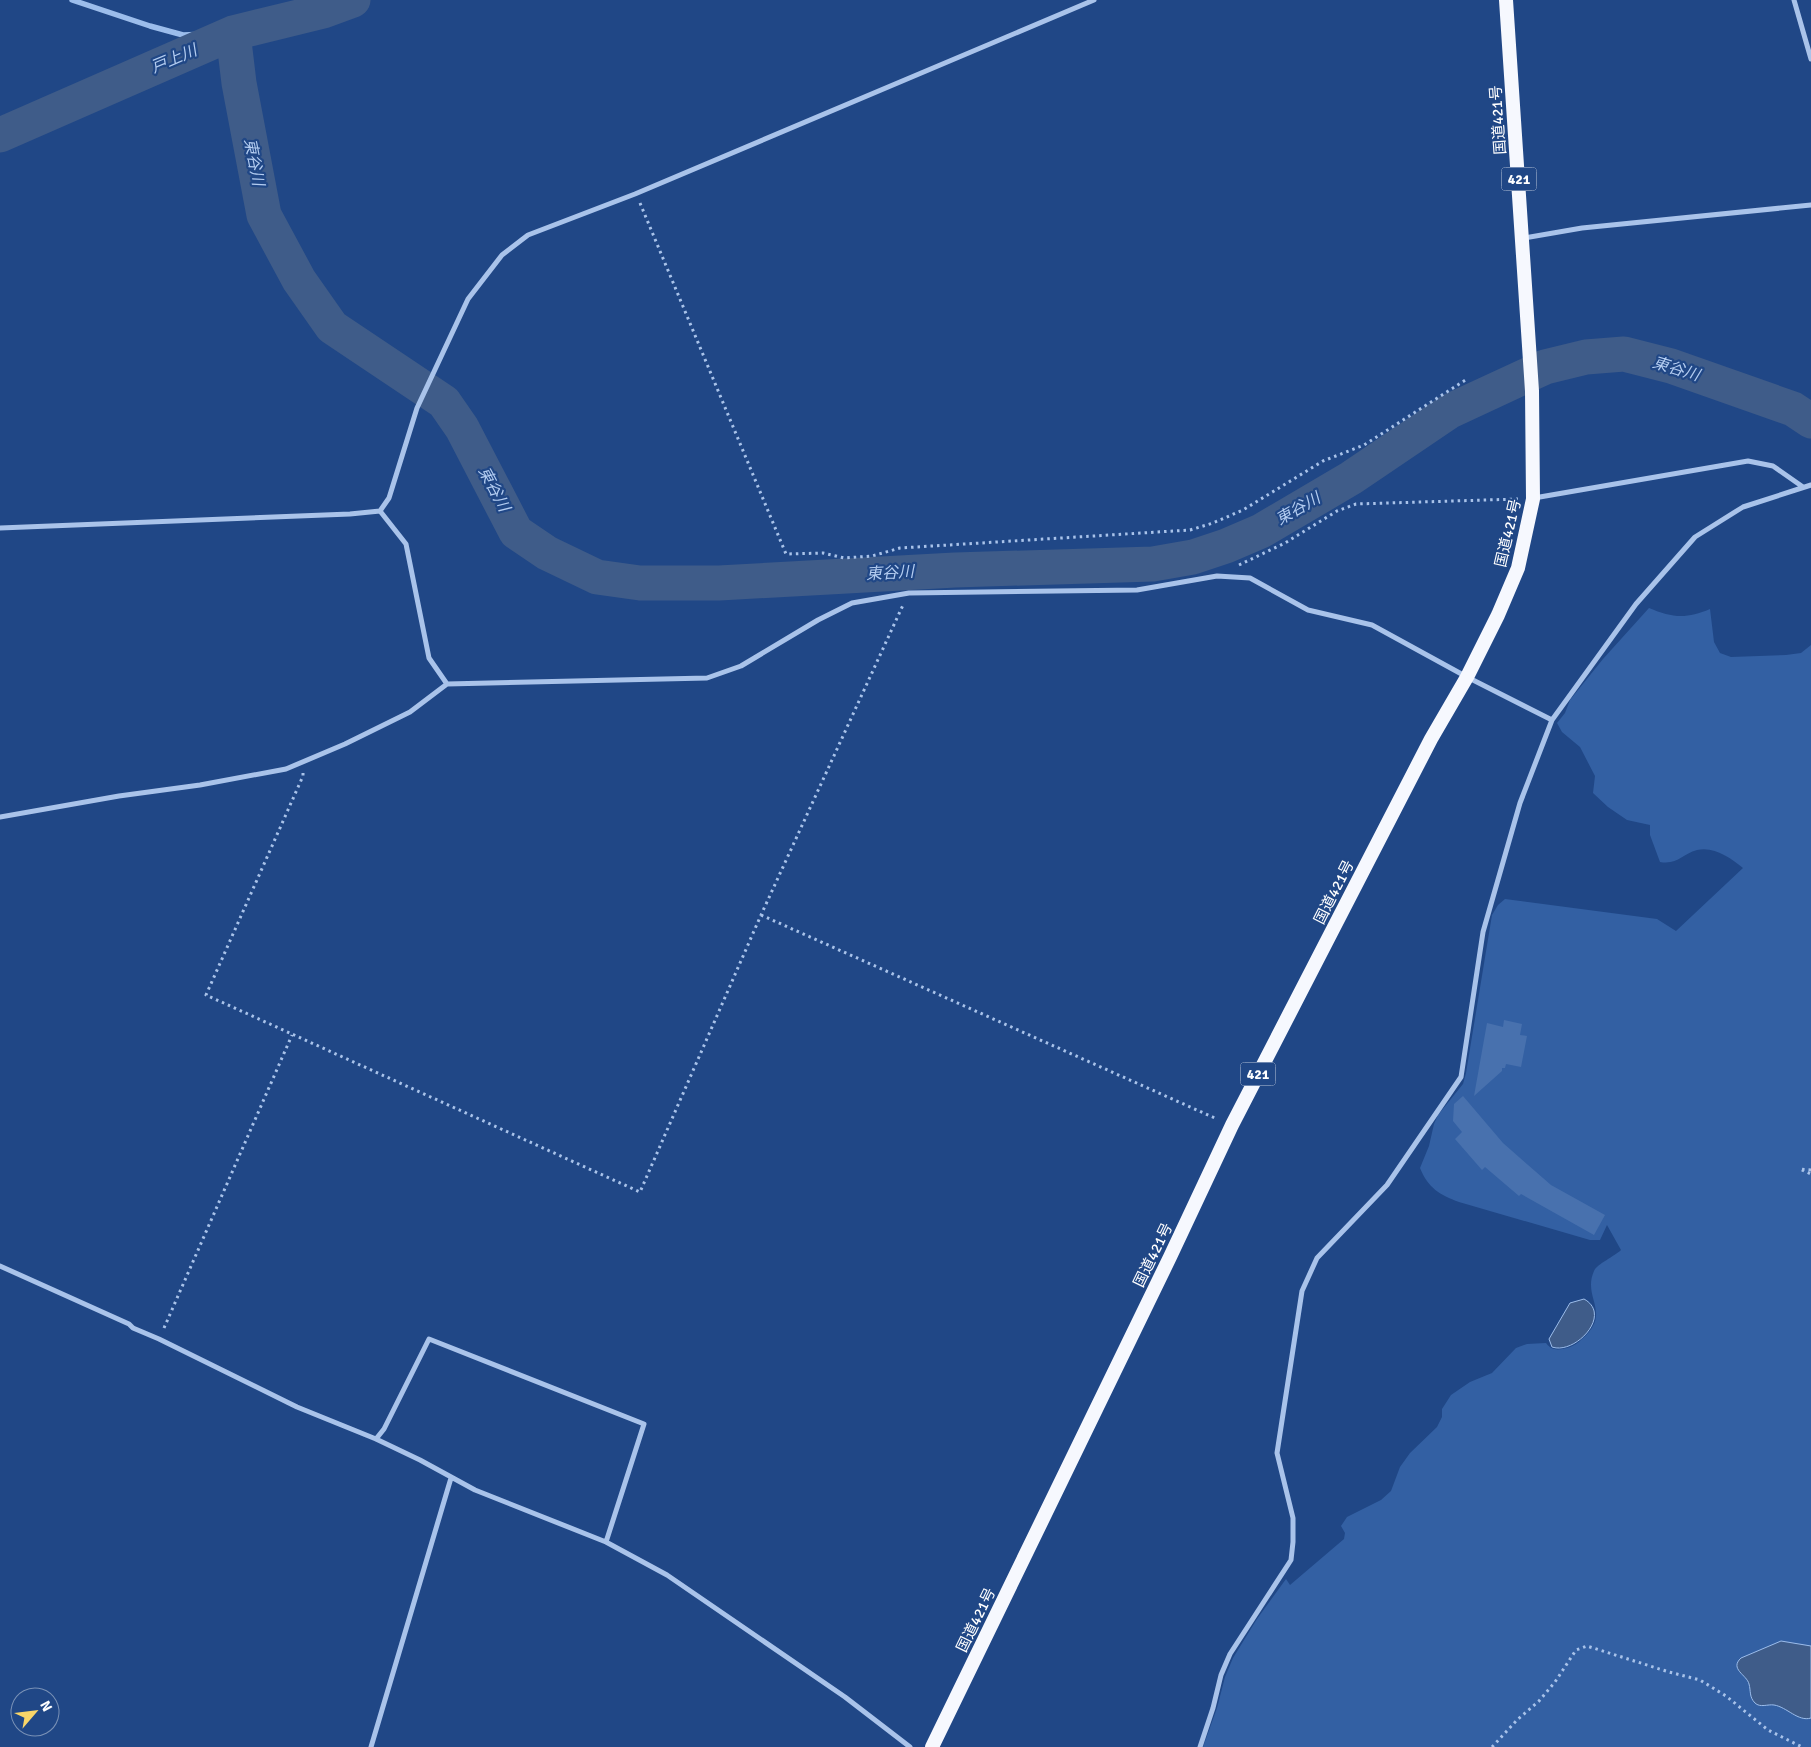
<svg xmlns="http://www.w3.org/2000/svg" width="1811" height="1747" font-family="Signika,'Noto Sans JP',sans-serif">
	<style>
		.green { fill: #3360a3 }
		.water { fill: #3f5c89; stroke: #9cbdeb }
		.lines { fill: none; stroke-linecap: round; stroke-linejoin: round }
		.stream { stroke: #9cbdeb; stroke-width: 5.5 }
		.river { stroke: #3f5c89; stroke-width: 35 }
		.building { fill: #4871ae }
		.path { stroke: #a9c3ea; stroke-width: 3; stroke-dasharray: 2.5 4; stroke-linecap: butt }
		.minor { stroke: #a9c3ea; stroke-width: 5 }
		.trunk { stroke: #f6f8fe; stroke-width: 14 }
		.labels { text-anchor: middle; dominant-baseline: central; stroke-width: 4.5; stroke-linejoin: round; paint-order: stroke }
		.shield { fill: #204786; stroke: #bcc8db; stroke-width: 1 }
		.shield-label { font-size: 14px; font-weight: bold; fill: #fff }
		.street-label { font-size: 15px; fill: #fff; stroke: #204786 }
		.water-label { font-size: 16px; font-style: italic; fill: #b4cdf1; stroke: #204786 }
	</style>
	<rect width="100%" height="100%" fill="#204786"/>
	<!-- green -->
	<path class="green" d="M 1649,608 C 1672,618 1687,619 1710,609 L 1714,642 L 1720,653 L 1731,657 L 1786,655 L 1801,653 L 1811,645 L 1811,1747 L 1203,1747 L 1217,1708 L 1225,1677 L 1233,1658 L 1257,1619 L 1286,1579 L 1290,1585 L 1344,1539 L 1345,1533 L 1341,1526 L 1347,1517 L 1381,1500 L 1391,1491 L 1400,1467 L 1410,1453 L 1437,1427 L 1442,1417 L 1442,1409 L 1451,1395 L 1470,1382 L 1492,1373 L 1516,1348 L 1527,1344 L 1546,1343 C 1552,1351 1558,1350 1567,1348 C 1574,1346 1578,1343 1583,1338 C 1612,1312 1582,1298 1594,1271 C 1597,1264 1615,1256 1621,1250 L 1607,1225 L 1600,1240 L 1590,1240 L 1459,1202 C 1440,1195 1428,1188 1420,1168 L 1429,1146 L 1434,1124 L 1438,1115 L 1463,1084 L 1466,1073 L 1492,915 L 1498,905 L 1505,899 L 1657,919 L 1676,931 L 1743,868 C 1731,858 1714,846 1697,850 C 1682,854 1678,865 1660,862 L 1650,835 L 1650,825 L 1627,820 L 1608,807 L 1593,793 L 1595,776 L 1580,747 L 1562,732 L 1557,723 L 1565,713 L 1570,700 L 1603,659 Z"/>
	<!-- water -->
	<path class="water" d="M 1584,1299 C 1613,1315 1575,1355 1552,1347 L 1549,1339 L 1570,1303 Z
		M 1781,1641 L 1811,1646 L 1811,1718 C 1798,1722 1787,1707 1774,1705 C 1768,1704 1760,1708 1755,1703 C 1749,1697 1751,1691 1749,1684 C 1747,1675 1729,1669 1741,1658 Z"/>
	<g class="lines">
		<!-- stream -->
		<path class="stream" d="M 72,0 L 150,26 L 183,35 L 233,33"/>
		<!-- river -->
		<path class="river" d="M 233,33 L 239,83 L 264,215 L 299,280 L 332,327 L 444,402 L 462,428 L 516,532 L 547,553 L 597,577 L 640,583 L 719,583 L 955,570 L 1153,564 L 1193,557 L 1226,546 L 1261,531 L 1351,478 L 1450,411 L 1545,367 L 1586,357 L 1624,354 L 1671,366 L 1793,409 L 1811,421
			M 0,135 L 233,33 L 323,11 L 353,0"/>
	</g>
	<!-- building -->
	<path class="building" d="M 1504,1020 L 1522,1024 L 1520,1035 L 1527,1036 L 1521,1067 L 1506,1064 L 1505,1068 L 1502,1068 L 1502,1071 L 1474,1096 L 1487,1023 L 1503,1027 Z
		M 1463,1096 L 1503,1143 L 1551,1185 L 1605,1215 L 1594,1235 L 1521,1194 L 1519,1196 L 1485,1167 L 1482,1170 L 1455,1139 L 1462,1132 L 1453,1121 L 1454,1104 Z"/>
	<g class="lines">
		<!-- path -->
		<path class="path" d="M 640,203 L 786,554 L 823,553 L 844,558 L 872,556 L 900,548 L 1190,530 L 1213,523 L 1243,510 L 1323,461 L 1364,445 L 1467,379
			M 1239,565 L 1285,543 L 1337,511 L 1356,504 L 1518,499
			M 303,773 L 303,776 L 206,995 L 640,1192 L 761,915 L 903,605
			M 761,915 L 1217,1119
			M 1811,1170 L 1800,1169 L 1811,1174
			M 164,1328 L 292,1035
			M 1492,1747 L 1517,1720 L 1539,1701 L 1555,1682 L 1576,1650 L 1587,1646 L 1669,1672 L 1700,1680 L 1726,1696 L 1768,1730 L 1802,1747"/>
		<!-- minor -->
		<path class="minor" d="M 1794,0 L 1811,59
			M 1524,238 L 1582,228 L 1811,205
			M 1534,498 L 1748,461 L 1773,466 L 1803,487
			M 380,511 L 406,544 L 429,658 L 447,684
			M 0,528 L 350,514 L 380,511 L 389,498 L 417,408 L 468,299 L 502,255 L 528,235 L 635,194 L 1094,0
			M 0,817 L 119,796 L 200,785 L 286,769 L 345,744 L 410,712 L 447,684 L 707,678 L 741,666 L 818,620 L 852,603 L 909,593 L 1137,590 L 1217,576 L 1250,578 L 1308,610 L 1372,625 L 1467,677 L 1552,720
			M 0,1266 L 129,1324 L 133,1328 L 159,1339 L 297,1407 L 376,1439 L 420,1460 L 475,1490 L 606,1542 L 667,1575 L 845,1697 L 910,1747
			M 376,1439 L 384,1429 L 429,1339 L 644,1424 L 606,1542
			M 371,1747 L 451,1478
			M 1200,1747 L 1213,1708 L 1221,1675 L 1230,1654 L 1291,1560 L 1293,1542 L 1293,1518 L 1277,1453 L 1302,1291 L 1317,1258 L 1387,1185 L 1461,1077 L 1483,932 L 1520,803 L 1552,720 L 1636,604 L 1695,537 L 1743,507 L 1811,485"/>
		<!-- trunk -->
		<path class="trunk" d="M 932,1747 L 1170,1257 L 1232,1125 L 1431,739 L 1467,677 L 1498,615 L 1518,568 L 1533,499 L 1532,391 L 1506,0"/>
	</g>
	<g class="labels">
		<!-- shield labels -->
		<g class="shield">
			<rect x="1501.5" y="167.5" width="35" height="23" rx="4"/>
			<rect x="1240.5" y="1062.5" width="35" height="23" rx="4"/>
		</g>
		<g class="shield-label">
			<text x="1519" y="179">421</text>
			<text x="1258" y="1074">421</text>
		</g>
		<!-- street labels -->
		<g class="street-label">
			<text transform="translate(1498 120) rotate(-94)">国道421号</text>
			<text transform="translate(1508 533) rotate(-77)">国道421号</text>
			<text transform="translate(1334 892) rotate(-63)">国道421号</text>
			<text transform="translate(1153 1255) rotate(-64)">国道421号</text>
			<text transform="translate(976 1620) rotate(-64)">国道421号</text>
		</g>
		<!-- water labels -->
		<g class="water-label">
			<text transform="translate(174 59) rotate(-23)">戸上川</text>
			<text transform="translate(254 162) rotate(79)">東谷川</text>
			<text transform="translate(1676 369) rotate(17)">東谷川</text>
			<text transform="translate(494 489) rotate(62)">東谷川</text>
			<text transform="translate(1298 509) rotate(-30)">東谷川</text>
			<text transform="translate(890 573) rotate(-3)">東谷川</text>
		</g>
	</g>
	<!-- north arrow -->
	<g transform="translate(35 1712) rotate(62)"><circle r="24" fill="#204786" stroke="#7991b6"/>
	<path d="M0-4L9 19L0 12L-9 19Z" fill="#f8d569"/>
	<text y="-8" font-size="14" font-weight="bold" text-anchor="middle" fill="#ffffff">N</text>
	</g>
</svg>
